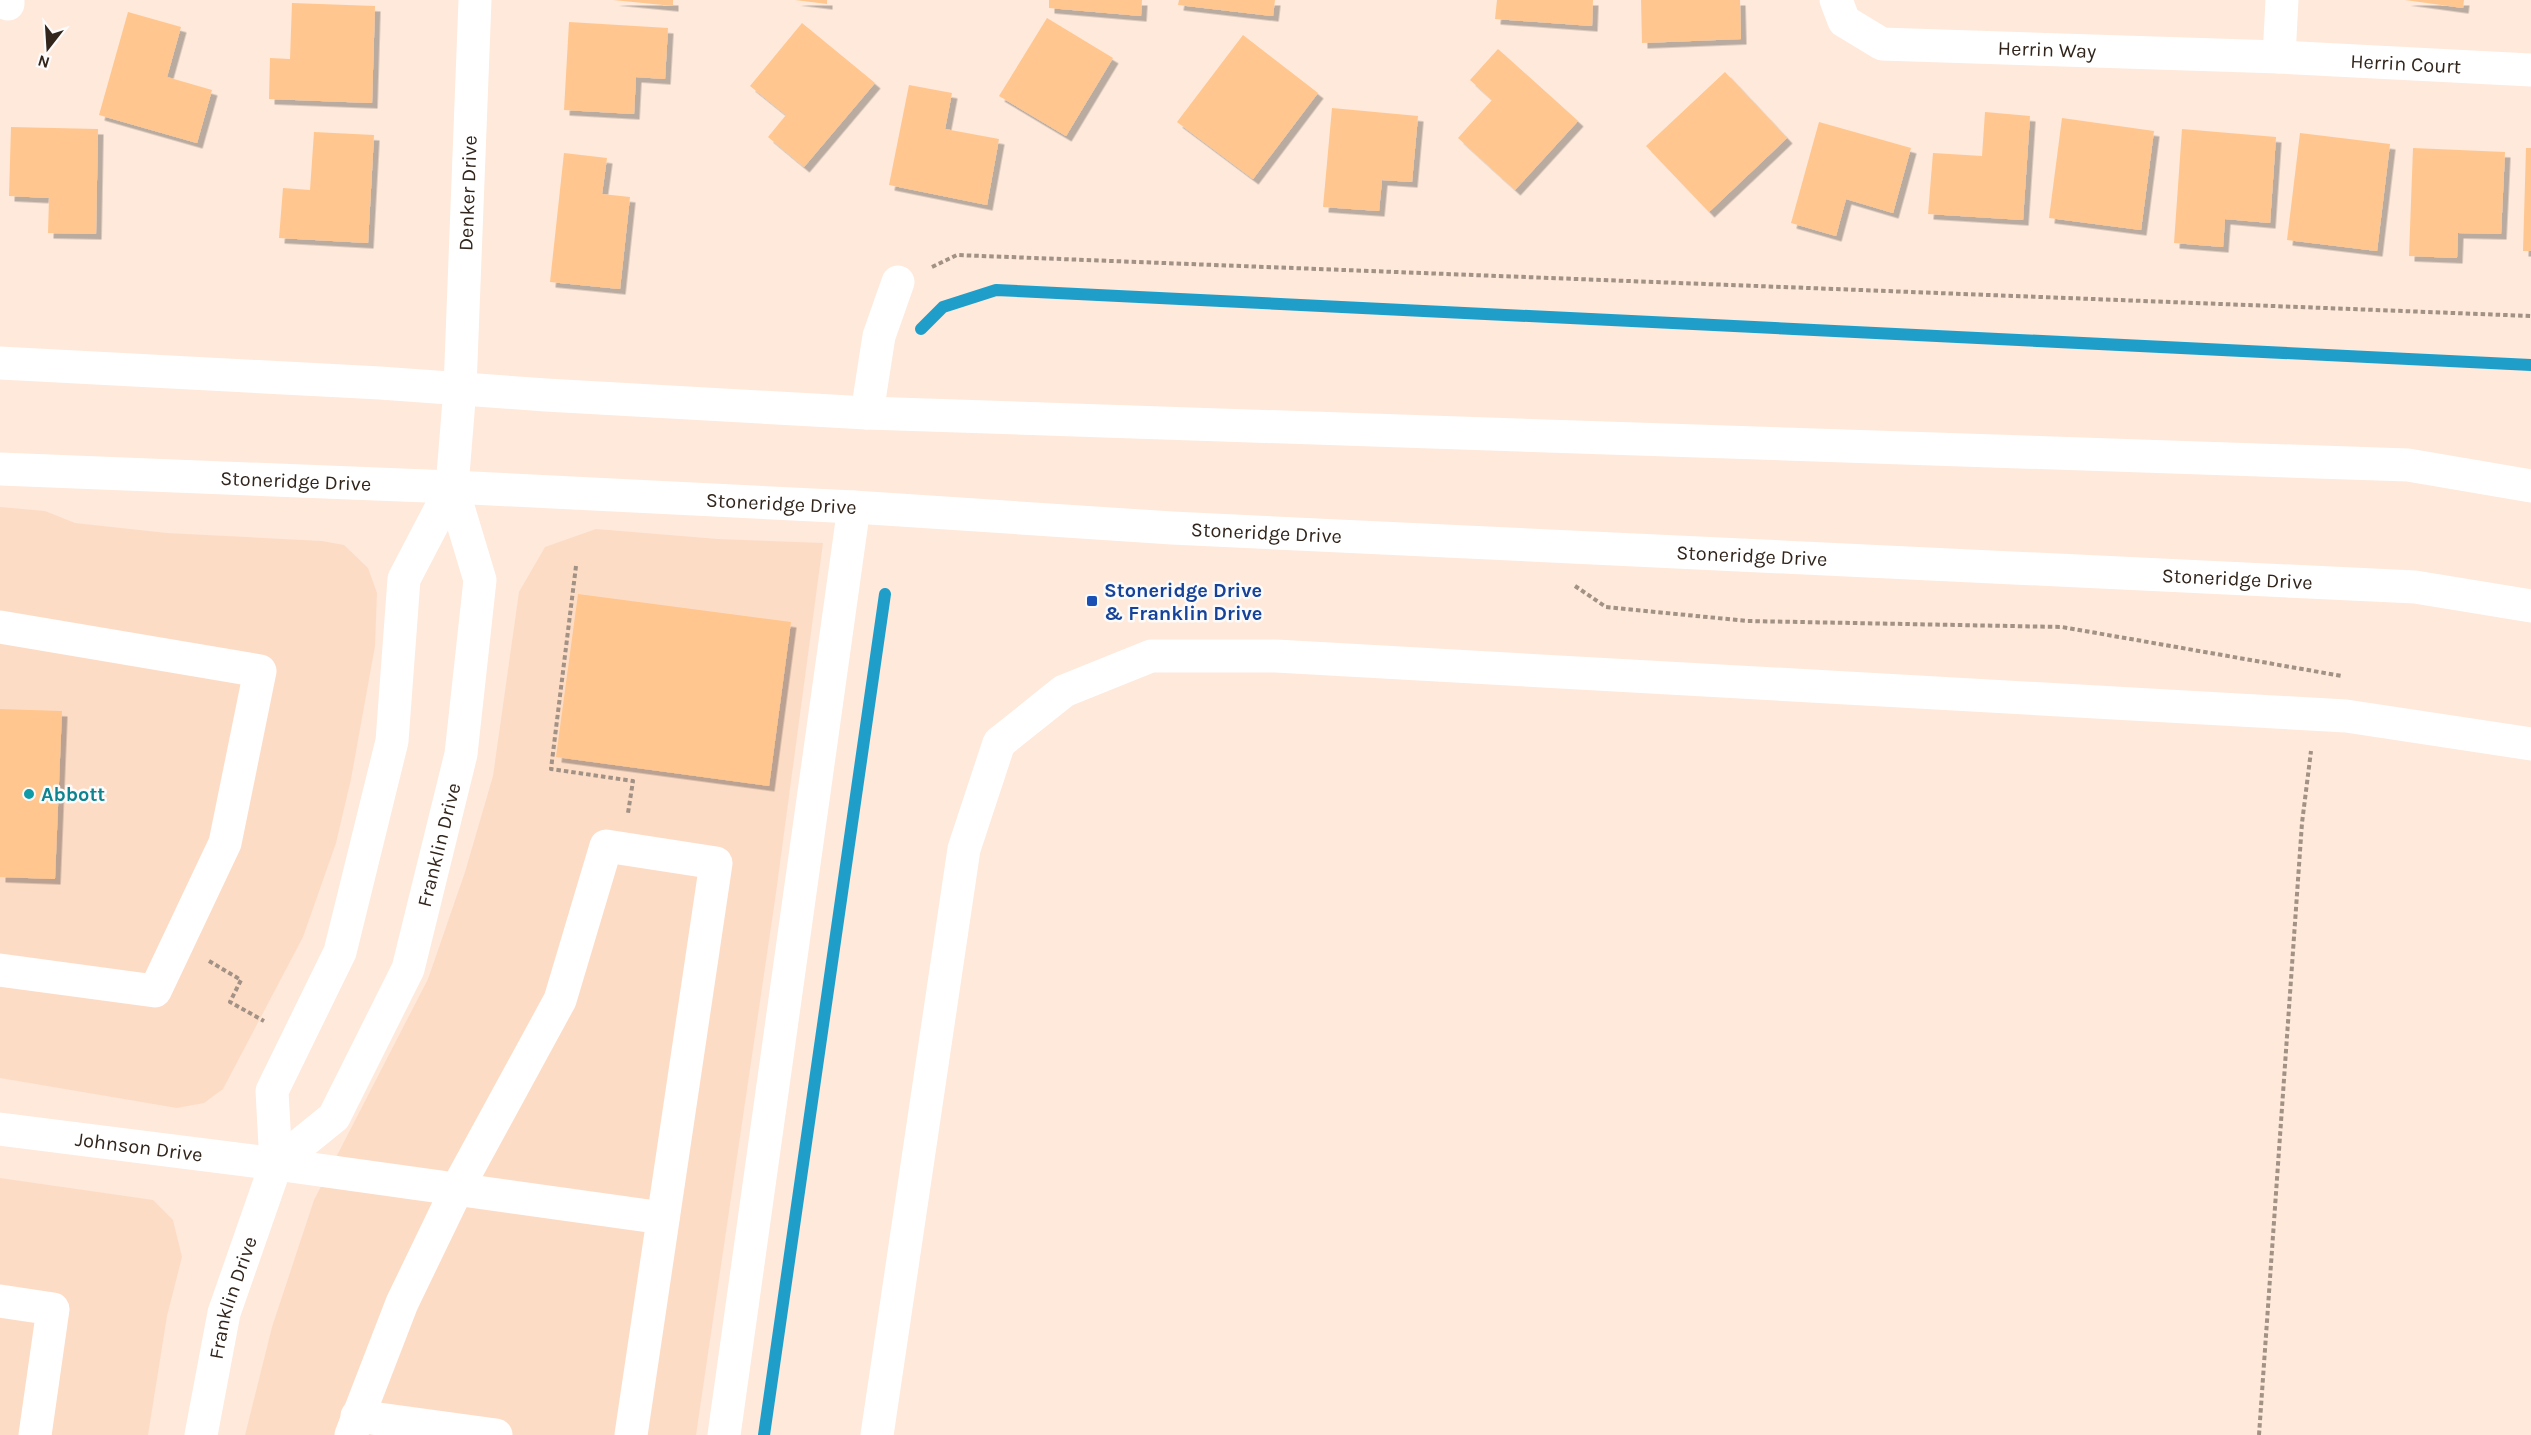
<svg xmlns="http://www.w3.org/2000/svg" width="2531" height="1435" font-family="Karla,sans-serif">
	<style>
		.built { fill: #fddcc6 }
		.lines { fill: none; stroke-linecap: round; stroke-linejoin: round }
		.stream { stroke: #1f9eca; stroke-width: 12 }
		.building { fill: #ffc78f; filter: url(#shadow) }
		.path { stroke: #a29185; stroke-width: 4; stroke-dasharray: 4.5 3; stroke-linecap: butt }
		.minor { stroke: #fff; stroke-width: 33 }
		.major { stroke: #fff; stroke-width: 33 }
		.transit-dot { fill: #1a4fb4; stroke: #fbfbfb; stroke-width: 2 }
		.culture-dot { fill: #0f9aa8; stroke: #fbfbfb; stroke-width: 2 }
		.labels { text-anchor: middle; dominant-baseline: central; stroke-width: 5; stroke-linejoin: round; paint-order: stroke }
		.street-label { font-size: 20px; fill: #31251c; stroke: #fbfbfb }
		.transit-label { font-size: 20px; font-weight: bold; fill: #164399; stroke: #fbfbfb; text-anchor: start }
		.culture-label { font-size: 20px; font-weight: bold; fill: #0d838f; stroke: #fbfbfb; text-anchor: start }
	</style>
	<defs>
		<filter id="shadow"><feDropShadow dx="5.5" dy="5.5" stdDeviation="0" flood-color="#0004"/></filter>
	</defs>
	<rect width="100%" height="100%" fill="#fee9db"/>
	<!-- built -->
	<path class="built" d="M 0,507 L 45,511 L 75,523 L 167,533 L 322,541 L 344,545 L 368,568 L 377,593 L 375,646 L 351,779 L 336,843 L 303,937 L 223,1089 L 204,1103 L 177,1108 L 0,1078 Z
		M 596,529 L 718,539 L 823,543 L 776,893 L 696,1435 L 245,1435 L 272,1327 L 314,1200 L 428,979 L 465,872 L 493,776 L 519,592 L 545,547 Z
		M 0,1178 L 153,1200 L 173,1220 L 182,1257 L 167,1316 L 148,1435 L 0,1435 Z"/>
	<g class="lines">
		<!-- stream -->
		<path class="stream" d="M 921,329 L 943,307 L 996,290 L 2531,365
			M 764,1435 L 885,594"/>
	</g>
	<!-- building -->
	<path class="building" d="M 613,0 L 673,0 L 673,6 Z
		M 795,0 L 827,0 L 827,4 Z
		M 1049,0 L 1142,0 L 1141,16 L 1049,8 Z
		M 1179,0 L 1275,0 L 1273,16 L 1178,5 Z
		M 1497,0 L 1593,0 L 1592,26 L 1495,19 Z
		M 1641,0 L 1740,0 L 1741,39 L 1642,43 Z
		M 2405,0 L 2464,0 L 2463,8 Z
		M 292,3 L 375,6 L 372,103 L 269,99 L 270,58 L 290,59 Z
		M 128,12 L 181,27 L 167,77 L 212,90 L 197,143 L 99,115 Z
		M 1047,18 L 1113,58 L 1066,136 L 999,96 Z
		M 569,22 L 668,28 L 665,79 L 636,77 L 634,114 L 564,110 Z
		M 802,23 L 875,83 L 804,167 L 768,137 L 786,115 L 750,86 Z
		M 1243,35 L 1318,93 L 1253,179 L 1177,122 Z
		M 1498,49 L 1578,121 L 1515,190 L 1458,138 L 1492,100 L 1470,80 Z
		M 1725,72 L 1787,138 L 1709,212 L 1646,146 Z
		M 909,85 L 952,93 L 945,129 L 999,139 L 987,205 L 889,185 Z
		M 1332,108 L 1418,116 L 1412,182 L 1382,180 L 1379,211 L 1323,207 Z
		M 1985,112 L 2030,116 L 2023,220 L 1928,214 L 1933,153 L 1982,156 Z
		M 2062,118 L 2154,131 L 2141,230 L 2049,218 Z
		M 1819,122 L 1911,148 L 1893,213 L 1846,199 L 1836,236 L 1791,223 Z
		M 11,127 L 98,129 L 96,234 L 48,233 L 49,198 L 9,196 Z
		M 2182,129 L 2276,137 L 2270,223 L 2225,219 L 2223,247 L 2174,243 Z
		M 314,132 L 374,135 L 368,243 L 279,238 L 283,188 L 310,190 Z
		M 2300,133 L 2390,144 L 2377,251 L 2287,240 Z
		M 2413,148 L 2505,152 L 2501,234 L 2458,233 L 2457,258 L 2409,256 Z
		M 2526,148 L 2531,148 L 2531,251 L 2523,251 Z
		M 564,153 L 607,158 L 602,194 L 630,197 L 620,289 L 550,282 Z
		M 578,594 L 791,622 L 769,786 L 556,757 Z
		M 0,709 L 62,711 L 55,879 L 0,877 Z"/>
	<g class="lines">
		<!-- path -->
		<path class="path" d="M 932,267 L 957,255 L 2531,316
			M 576,566 L 551,769 L 633,781 L 628,813
			M 1575,586 L 1606,607 L 1747,621 L 2062,627 L 2342,676
			M 209,961 L 241,980 L 230,1002 L 264,1021
			M 2259,1435 L 2302,823 L 2311,751"/>
		<!-- minor -->
		<g class="minor">
			<path id="s1" d="M 1836,0 L 1844,21 L 1882,44 L 2279,57 L 2531,70"/>
			<path d="M 8,4 L 8,0"/>
			<path d="M 2279,57 L 2282,0"/>
			<path d="M 867,413 L 879,336 L 898,282"/>
			<path d="M 0,627 L 260,671 L 225,843 L 155,991 L 0,970"/>
			<path id="s2" d="M 0,1129 L 276,1164 L 663,1218"/>
			<path id="s3" d="M 276,1164 L 334,1117 L 408,969 L 461,754 L 480,580 L 452,487 L 460,388 L 475,0"/>
			<path d="M 0,1301 L 53,1309 L 35,1435"/>
			<path d="M 357,1416 L 496,1435"/>
			<path id="s4" d="M 201,1435 L 224,1313 L 276,1164 L 272,1091 L 340,952 L 392,741 L 404,579 L 452,487"/>
			<path d="M 351,1435 L 402,1303 L 457,1189 L 560,1000 L 606,846 L 716,863 L 631,1435"/>
			<path d="M 724,1435 L 854,507"/>
			<path d="M 877,1435 L 964,849 L 999,743 L 1064,691 L 1151,656 L 1276,656 L 2346,716 L 2531,744"/>
		</g>
		<!-- major -->
		<g class="major">
			<path d="M 0,363 L 380,383 L 546,395 L 867,413 L 2408,465 L 2531,486"/>
			<path id="s5" d="M 0,469 L 452,487 L 854,507 L 1172,528 L 2415,587 L 2531,606"/>
		</g>
	</g>
	<!-- markers -->
	<rect class="transit-dot" x="1086" y="595" width="12" height="12" rx="3"/>
	<circle class="culture-dot" cx="29" cy="794" r="6"/>
	<g class="labels">
		<!-- street labels -->
		<g class="street-label">
			<text stroke="none"><textPath href="#s1" startOffset="232">Herrin Way</textPath></text>
			<text stroke="none"><textPath href="#s1" startOffset="591">Herrin Court</textPath></text>
			<text stroke="none"><textPath href="#s3" startOffset="1028">Denker Drive</textPath></text>
			<text stroke="none"><textPath href="#s5" startOffset="296">Stoneridge Drive</textPath></text>
			<text stroke="none"><textPath href="#s5" startOffset="782">Stoneridge Drive</textPath></text>
			<text stroke="none"><textPath href="#s5" startOffset="1268">Stoneridge Drive</textPath></text>
			<text stroke="none"><textPath href="#s5" startOffset="1754">Stoneridge Drive</textPath></text>
			<text stroke="none"><textPath href="#s5" startOffset="2240">Stoneridge Drive</textPath></text>
			<text stroke="none"><textPath href="#s3" startOffset="368">Franklin Drive</textPath></text>
			<text stroke="none"><textPath href="#s2" startOffset="140">Johnson Drive</textPath></text>
			<text stroke="none"><textPath href="#s4" startOffset="141">Franklin Drive</textPath></text>
		</g>
		<!-- transit labels -->
		<g class="transit-label">
			<text x="1104" y="590">Stoneridge Drive<tspan x="1104" dy="23">&amp; Franklin Drive</tspan></text>
		</g>
		<!-- culture labels -->
		<g class="culture-label">
			<text x="41" y="794">Abbott</text>
		</g>
	</g>
	<!-- north arrow -->
	<g transform="translate(48 48) rotate(197)" stroke="#fbfbfb" stroke-width="4.5" paint-order="stroke">
	<path d="M0-4.5L10 22L0 15L-10 22Z" fill="#31251c"/>
	<text y="-9" font-size="16" font-weight="bold" text-anchor="middle" fill="#31251c">N</text>
	</g>
</svg>
